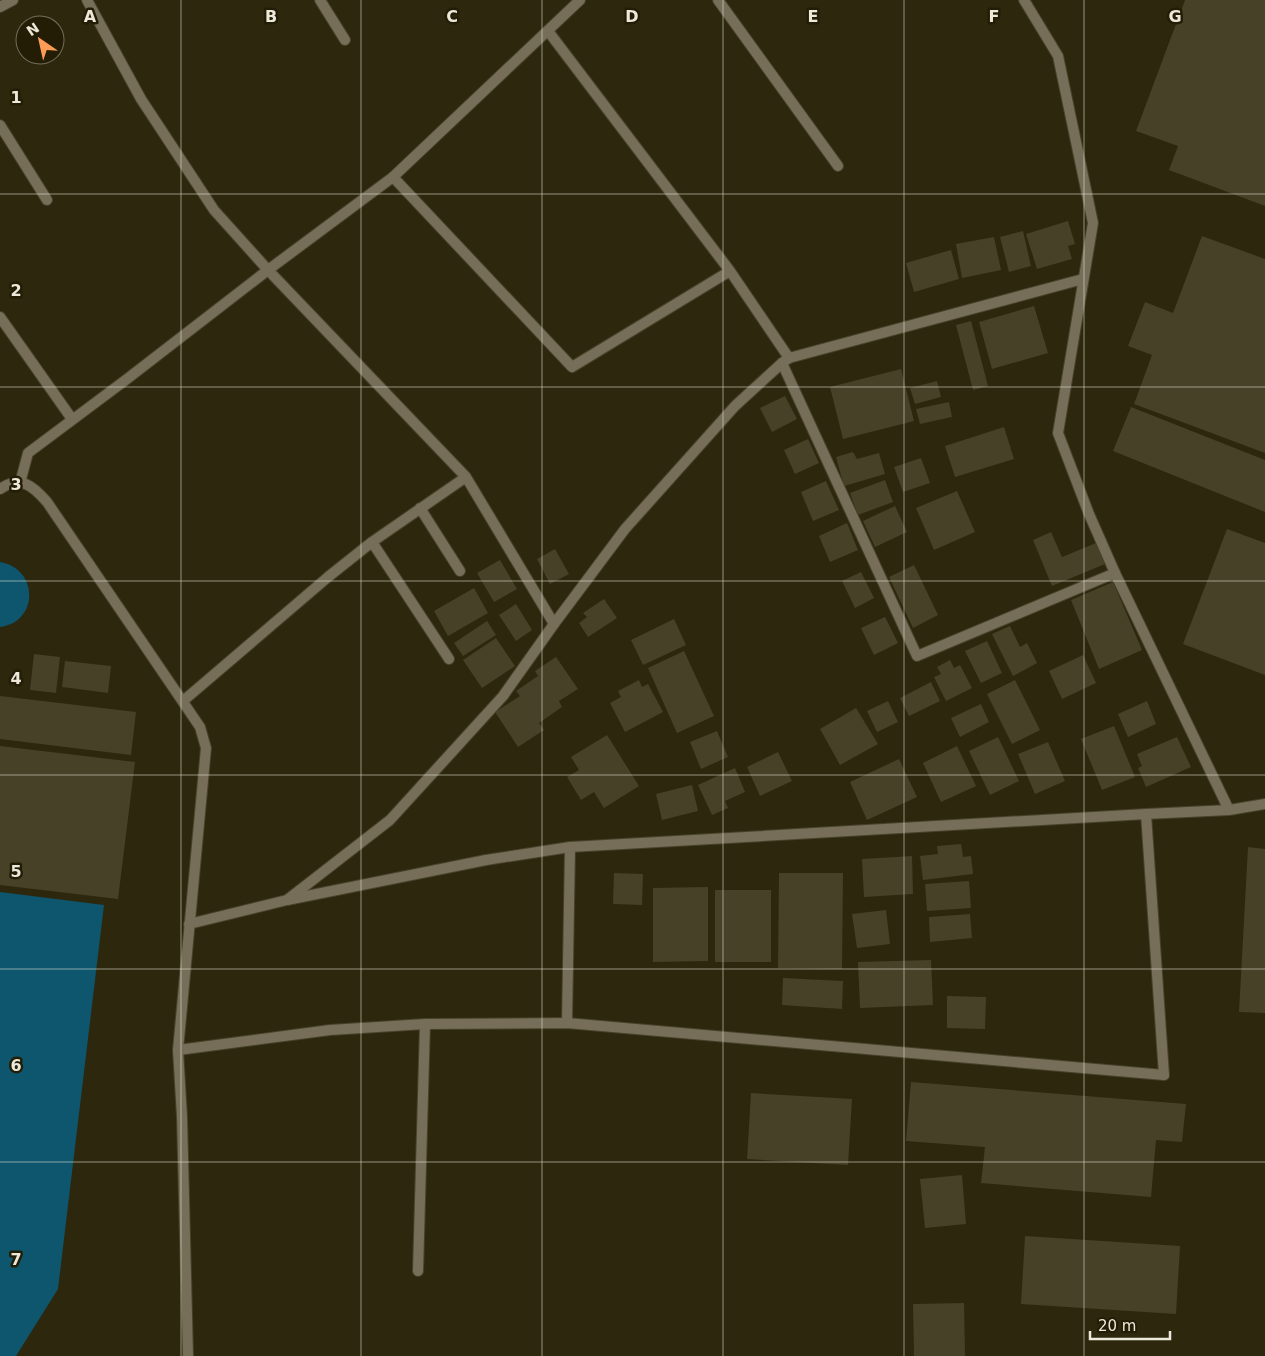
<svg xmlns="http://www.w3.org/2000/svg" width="1265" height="1356" font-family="'DejaVu Sans',sans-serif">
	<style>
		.water { fill: #0d566d }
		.building { fill: #474127 }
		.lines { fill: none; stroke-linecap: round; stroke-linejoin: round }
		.service-casing { stroke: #48422b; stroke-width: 12 }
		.minor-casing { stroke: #48422b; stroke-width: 12 }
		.tertiary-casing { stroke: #48422b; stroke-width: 12 }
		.service { stroke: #766e58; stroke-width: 10 }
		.minor { stroke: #766e58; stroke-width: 10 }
		.tertiary { stroke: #766e58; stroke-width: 10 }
		.grid { fill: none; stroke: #ece9da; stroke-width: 1; stroke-opacity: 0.55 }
		.grid-label { font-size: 16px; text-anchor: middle; font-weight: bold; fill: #ece9da; stroke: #231d05; stroke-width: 5; stroke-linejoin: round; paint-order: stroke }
	</style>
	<rect width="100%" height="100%" fill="#2d270e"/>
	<!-- water -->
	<path class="water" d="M 0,562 C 40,569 38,623 0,627 Z
		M 0,892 L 104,905 L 58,1289 L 16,1356 L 0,1356 Z"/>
	<!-- building -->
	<path class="building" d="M 1185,0 L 1265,0 L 1265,206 L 1169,170 L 1178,146 L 1136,131 Z
		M 1068,221 L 1075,244 L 1068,246 L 1072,259 L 1037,269 L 1026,234 Z
		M 1023,231 L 1031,266 L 1009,272 L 1000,237 Z
		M 1202,236 L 1265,259 L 1265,453 L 1134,404 L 1152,355 L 1128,346 L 1145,302 L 1173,313 Z
		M 994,237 L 1001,270 L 962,278 L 956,244 Z
		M 951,250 L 959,279 L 914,292 L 906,263 Z
		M 1034,306 L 1048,353 L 992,369 L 979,322 Z
		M 971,321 L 988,386 L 973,390 L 956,325 Z
		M 901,369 L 914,421 L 843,439 L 830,387 Z
		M 937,381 L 941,397 L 915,404 L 910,388 Z
		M 785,396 L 797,419 L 772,432 L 760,408 Z
		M 949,402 L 952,417 L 920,424 L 916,409 Z
		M 1131,407 L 1265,460 L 1265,512 L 1113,451 Z
		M 1004,427 L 1014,459 L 955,477 L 945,446 Z
		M 808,439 L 819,463 L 795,474 L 784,450 Z
		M 853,452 L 857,459 L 879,453 L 885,474 L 844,486 L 836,457 Z
		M 921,458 L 930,483 L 903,492 L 894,467 Z
		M 885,480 L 893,502 L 858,515 L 850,493 Z
		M 826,481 L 839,510 L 813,521 L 801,492 Z
		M 957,491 L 975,532 L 934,550 L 916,508 Z
		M 895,506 L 907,532 L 875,547 L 863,521 Z
		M 847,523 L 858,550 L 830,562 L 819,536 Z
		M 1227,529 L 1265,543 L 1265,675 L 1183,644 Z
		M 1051,532 L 1062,557 L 1096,543 L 1105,564 L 1052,586 L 1033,540 Z
		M 555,549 L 569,574 L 550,584 L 537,559 Z
		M 500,560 L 517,589 L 494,602 L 477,573 Z
		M 914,565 L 938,615 L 913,628 L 889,577 Z
		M 861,572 L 874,598 L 855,608 L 842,581 Z
		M 1113,582 L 1142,650 L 1099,669 L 1071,600 Z
		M 474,588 L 488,613 L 448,636 L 434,611 Z
		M 604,599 L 617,618 L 588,637 L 579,623 L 587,617 L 583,613 Z
		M 516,604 L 532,630 L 516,641 L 499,615 Z
		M 885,617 L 898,643 L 874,655 L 861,628 Z
		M 674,619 L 686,645 L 643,665 L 631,640 Z
		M 487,621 L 496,635 L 463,656 L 454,643 Z
		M 1010,626 L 1020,647 L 1027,643 L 1037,663 L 1013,676 L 992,634 Z
		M 496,638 L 515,666 L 482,688 L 463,660 Z
		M 987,641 L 1002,673 L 981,683 L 965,651 Z
		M 684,651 L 714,716 L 677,733 L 648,668 Z
		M 34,654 L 60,657 L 56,693 L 30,690 Z
		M 1083,655 L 1096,683 L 1062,699 L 1049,671 Z
		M 556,657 L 578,689 L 559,701 L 562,707 L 539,723 L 544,730 L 518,747 L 495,712 L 520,696 L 516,691 L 538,676 L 535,671 Z
		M 950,660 L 954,668 L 960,665 L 972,688 L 946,701 L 934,677 L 941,674 L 937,667 Z
		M 65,661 L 111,666 L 108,693 L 62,687 Z
		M 639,680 L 642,687 L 648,684 L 663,712 L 625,732 L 610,703 L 621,697 L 618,691 Z
		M 1015,680 L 1040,730 L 1012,744 L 987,694 Z
		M 931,682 L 940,701 L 909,716 L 900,698 Z
		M 0,696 L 136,712 L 131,755 L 0,739 Z
		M 888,701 L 898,722 L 877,732 L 867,711 Z
		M 1147,701 L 1156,724 L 1128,737 L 1118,714 Z
		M 981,704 L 989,722 L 960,737 L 951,718 Z
		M 856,708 L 878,744 L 840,765 L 820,729 Z
		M 1114,726 L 1135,777 L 1102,790 L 1081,739 Z
		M 717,731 L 728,757 L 701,769 L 690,742 Z
		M 607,735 L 639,786 L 604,808 L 594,792 L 581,800 L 567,777 L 579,770 L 571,757 Z
		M 998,737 L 1019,781 L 990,795 L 969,751 Z
		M 1177,737 L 1191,767 L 1146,787 L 1138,768 L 1142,766 L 1137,754 Z
		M 1048,742 L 1065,781 L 1035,794 L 1018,754 Z
		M 0,746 L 135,762 L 118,899 L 0,885 Z
		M 957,746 L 976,786 L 941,802 L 923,763 Z
		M 778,752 L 792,781 L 760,796 L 747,767 Z
		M 899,759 L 917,797 L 867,820 L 850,782 Z
		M 735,768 L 745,792 L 725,801 L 728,808 L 712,815 L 698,785 Z
		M 692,785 L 698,811 L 662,820 L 656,794 Z
		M 961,844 L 963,857 L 971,856 L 973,874 L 923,880 L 920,856 L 938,854 L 937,846 Z
		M 1248,847 L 1265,849 L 1265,1013 L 1239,1012 Z
		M 912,856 L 913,894 L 864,897 L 862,859 Z
		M 614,873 L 643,874 L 642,905 L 613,904 Z
		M 779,873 L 843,873 L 842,969 L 778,968 Z
		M 969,881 L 971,908 L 927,911 L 925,884 Z
		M 708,887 L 708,961 L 653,962 L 653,888 Z
		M 715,890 L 771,890 L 771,962 L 715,962 Z
		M 886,910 L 890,944 L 857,948 L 852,914 Z
		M 970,914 L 972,938 L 930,942 L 929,917 Z
		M 931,960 L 933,1005 L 860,1008 L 858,962 Z
		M 783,978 L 843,981 L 842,1009 L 782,1005 Z
		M 947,996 L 986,997 L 985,1029 L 947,1028 Z
		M 911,1082 L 1186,1104 L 1182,1142 L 1156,1140 L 1151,1197 L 981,1183 L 985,1147 L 906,1141 Z
		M 751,1093 L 852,1099 L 848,1165 L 747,1159 Z
		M 962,1175 L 966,1224 L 925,1228 L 920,1179 Z
		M 1025,1236 L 1180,1246 L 1176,1314 L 1021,1304 Z
		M 964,1303 L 965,1356 L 914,1356 L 913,1304 Z"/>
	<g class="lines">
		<defs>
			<path id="service" d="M 87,0 L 141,99 L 214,210 L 268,270 L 466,477 L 554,624 L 503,696 L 390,820 L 287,900
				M 320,0 L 345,40
				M 548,31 L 730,271 L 789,358 L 1083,279
				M 0,125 L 47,200
				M 393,177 L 572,367 L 730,271
				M 0,317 L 72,419
				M 782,363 L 917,656 L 1115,573
				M 420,508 L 460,571
				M 372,542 L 449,659
				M 183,701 L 328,577 L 372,542 L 466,477
				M 1146,814 L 1164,1075
				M 567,1023 L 570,847
				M 418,1271 L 425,1024"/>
			<path id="minor" d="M 718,0 L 838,166
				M 1024,0 L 1058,56 L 1093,223 L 1058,433 L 1089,514 L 1115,573 L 1229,810
				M 20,483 L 28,453 L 127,379 L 268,270 L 393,177 L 580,0
				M 554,624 L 625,529 L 735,406 L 782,363 L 789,358
				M 189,924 L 287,900 L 486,860 L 570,847 L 1146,814 L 1229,810 L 1265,804
				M 178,1050 L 330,1030 L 425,1024 L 567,1023 L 1164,1075"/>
			<path id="tertiary" d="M 0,7 L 13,0
				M 0,489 C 21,475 33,486 47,502 L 200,727 L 206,748 L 178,1050 L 182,1117 L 188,1356"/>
		</defs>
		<!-- service casing -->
		<use href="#service" class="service-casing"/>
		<!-- minor casing -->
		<use href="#minor" class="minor-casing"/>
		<!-- tertiary casing -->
		<use href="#tertiary" class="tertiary-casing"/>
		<!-- service -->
		<use href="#service" class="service"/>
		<!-- minor -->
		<use href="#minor" class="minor"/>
		<!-- tertiary -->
		<use href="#tertiary" class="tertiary"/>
	</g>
	<!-- grid -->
	<path class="grid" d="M 181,0 L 181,1356M 361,0 L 361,1356M 542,0 L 542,1356M 723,0 L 723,1356M 904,0 L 904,1356M 1084,0 L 1084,1356M 0,194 L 1265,194M 0,387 L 1265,387M 0,581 L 1265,581M 0,775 L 1265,775M 0,969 L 1265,969M 0,1162 L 1265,1162"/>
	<g class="grid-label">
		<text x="90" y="22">A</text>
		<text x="271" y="22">B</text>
		<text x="452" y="22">C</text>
		<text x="632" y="22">D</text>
		<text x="813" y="22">E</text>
		<text x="994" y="22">F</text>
		<text x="1175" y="22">G</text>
		<text x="16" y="103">1</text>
		<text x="16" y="296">2</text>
		<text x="16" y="490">3</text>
		<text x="16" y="684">4</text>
		<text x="16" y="877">5</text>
		<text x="16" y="1071">6</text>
		<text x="16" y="1265">7</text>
	</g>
	<!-- north arrow -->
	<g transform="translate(40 40) rotate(326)"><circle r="24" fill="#231d05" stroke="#736f5a"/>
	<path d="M0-4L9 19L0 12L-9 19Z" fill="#fd9c56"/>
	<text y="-8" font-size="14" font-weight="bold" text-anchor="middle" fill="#ece9da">N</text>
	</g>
	<!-- scale -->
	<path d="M1090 1331v8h80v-8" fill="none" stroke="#ece9da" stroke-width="2.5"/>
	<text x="1098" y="1331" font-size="15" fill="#ece9da" stroke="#231d05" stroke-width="4" paint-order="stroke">20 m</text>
</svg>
